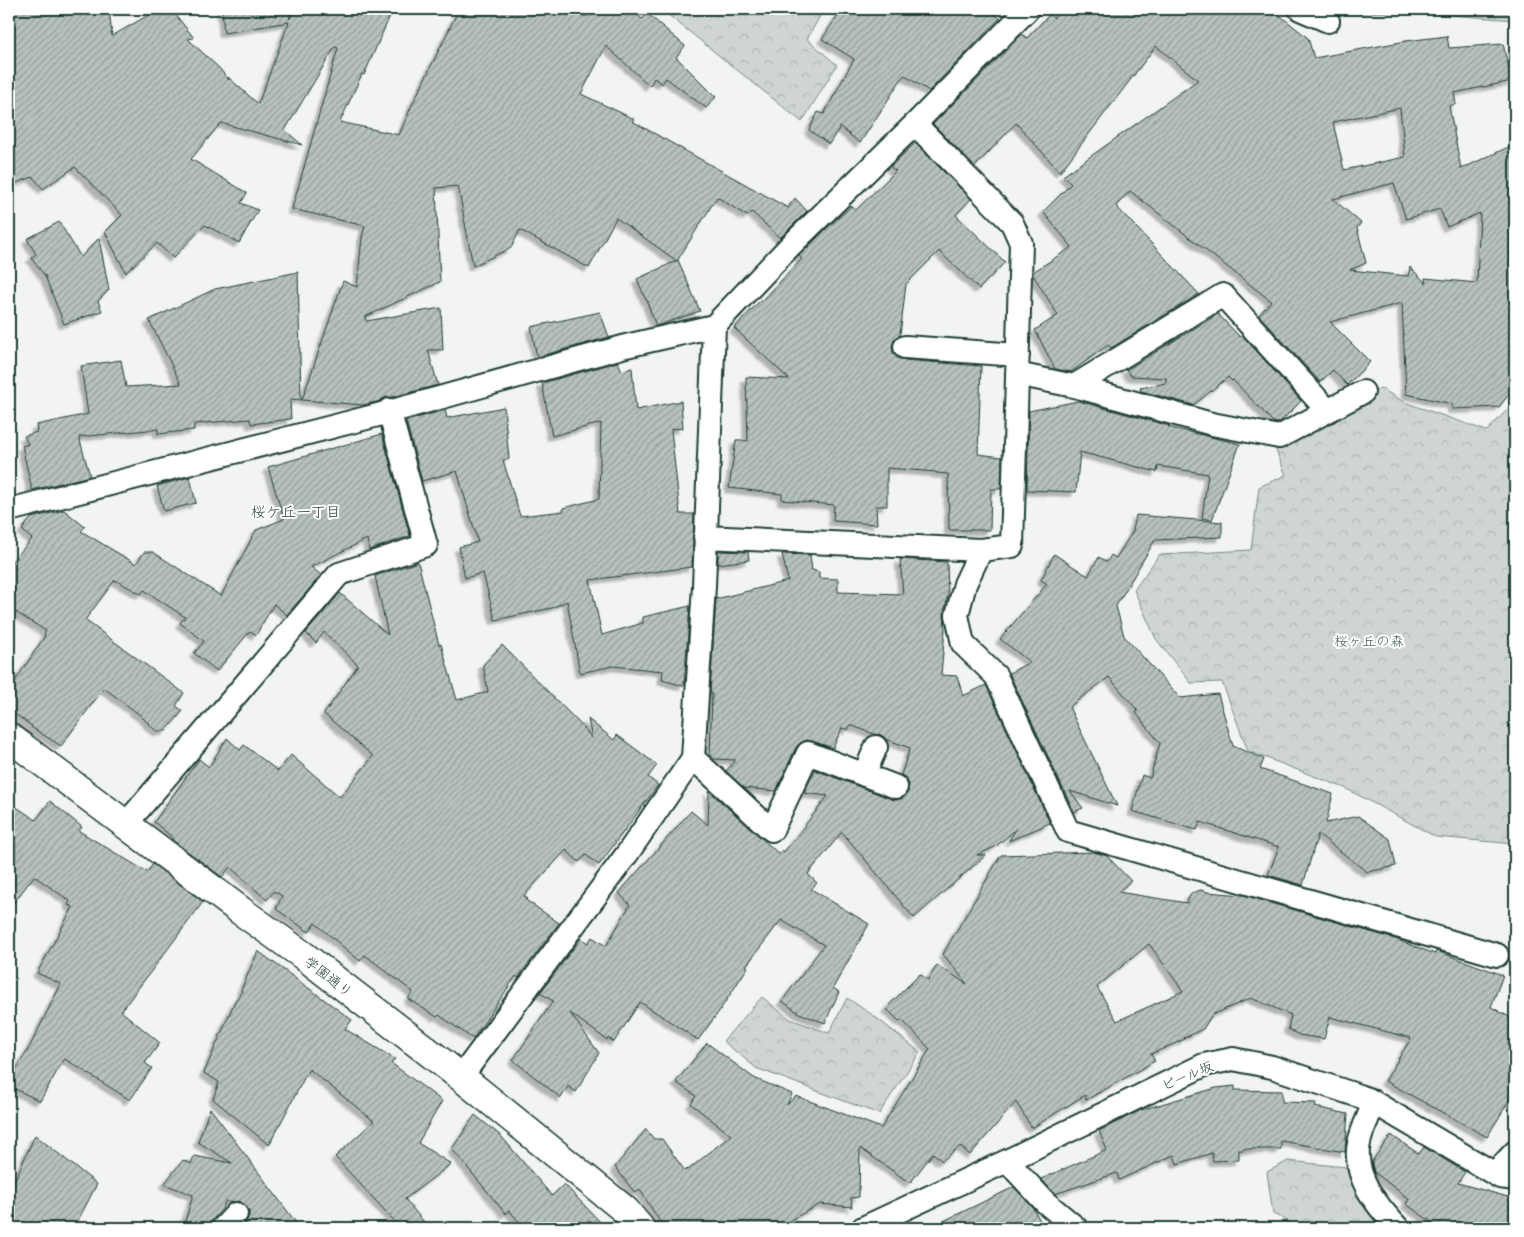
<svg xmlns="http://www.w3.org/2000/svg" width="1524" height="1237" font-family="'Playpen Sans','Klee One',sans-serif">
	<style>
		.forest { fill: url(#forest-crowns); stroke: #768984 }
		.building { fill: url(#building-hatch); stroke: #1f3d34; fill-rule: evenodd; filter: url(#shadow) }
		.lines { fill: none; stroke-linecap: round; stroke-linejoin: round }
		.street-casing { stroke: #1f3d34; stroke-width: 26 }
		.secondary-casing { stroke: #1f3d34; stroke-width: 31 }
		.street { stroke: #fff; stroke-width: 22 }
		.secondary { stroke: #fff; stroke-width: 28 }
		.labels { text-anchor: middle; dominant-baseline: central; stroke-width: 4; stroke-linejoin: round; paint-order: stroke }
		.park-label { font-size: 14px; fill: #425b54; stroke: #fff }
		.street-label { font-size: 14px; fill: #1f3d34; stroke: #fff }
		.neighbourhood-label { font-size: 15px; fill: #1f3d34; stroke: #fff }
	</style>
	<defs>
		<pattern id="forest-crowns" width="20" height="18" patternUnits="userSpaceOnUse" patternTransform="scale(1.25)"><rect width="20" height="18" fill="#ced5d3"/><path d="M2 6a3 3 0 1 1 6 0M12 15a3 3 0 1 1 6 0" fill="none" stroke="#b0b8b6"/></pattern>
		<pattern id="building-hatch" width="6" height="6" patternUnits="userSpaceOnUse" patternTransform="scale(1.25)"><rect width="6" height="6" fill="#b7c1bd"/><path d="M-1 1l2-2M0 6l6-6M5 7l2-2" fill="none" stroke="#949e9a"/></pattern>
		<filter id="shadow"><feDropShadow dx="-4.5" dy="4.5" stdDeviation="1" flood-color="#0004"/></filter>
	</defs>
	<rect width="100%" height="100%" fill="#f2f3f3"/>
	<filter id="ink" filterUnits="userSpaceOnUse"><feTurbulence type="fractalNoise" baseFrequency=".02" numOctaves="2"/><feDisplacementMap in="SourceGraphic" scale="10" xChannelSelector="R" yChannelSelector="G"/><feConvolveMatrix kernelMatrix="1 2 1 2 8 2 1 2 1" color-interpolation-filters="sRGB"/></filter>
	<g filter="url(#ink)">
		<!-- forest -->
		<path class="forest" d="M 661,9 L 824,9 L 807,39 L 837,65 L 802,122 Z
			M 1327,9 L 1515,9 L 1515,20 L 1409,12 L 1338,13 Z
			M 1380,388 L 1404,402 L 1487,431 L 1509,408 L 1515,396 L 1515,844 L 1436,837 L 1345,788 L 1248,751 L 1222,682 L 1191,683 L 1156,639 L 1134,590 L 1159,555 L 1251,550 L 1259,487 L 1286,475 L 1275,448 L 1361,401 Z
			M 762,997 L 790,1019 L 829,1033 L 847,998 L 874,1016 L 920,1052 L 879,1114 L 756,1068 L 723,1041 Z
			M 1288,1161 L 1346,1167 L 1386,1228 L 1290,1228 L 1290,1222 L 1273,1214 L 1267,1172 Z"/>
		<!-- building -->
		<path class="building" d="M 9,9 L 109,9 L 112,36 L 159,9 L 171,9 L 194,38 L 188,39 L 219,68 L 229,80 L 228,77 L 258,104 L 289,22 L 224,33 L 222,9 L 289,9 L 290,19 L 294,9 L 393,9 L 364,75 L 362,74 L 340,122 L 399,135 L 412,105 L 459,9 L 578,9 L 585,17 L 596,9 L 631,9 L 642,19 L 648,14 L 685,46 L 676,57 L 716,97 L 706,108 L 666,78 L 662,84 L 654,78 L 650,86 L 606,46 L 581,94 L 634,119 L 632,121 L 788,208 L 795,198 L 807,211 L 780,238 L 752,212 L 747,216 L 717,197 L 677,261 L 616,218 L 589,268 L 520,230 L 511,248 L 473,266 L 458,186 L 436,188 L 440,282 L 365,317 L 366,321 L 441,308 L 443,350 L 428,350 L 438,385 L 392,397 L 386,397 L 380,401 L 363,405 L 302,400 L 343,281 L 357,287 L 362,237 L 365,226 L 292,209 L 338,48 L 335,47 L 285,130 L 302,145 L 221,123 L 191,159 L 247,193 L 241,203 L 258,210 L 239,243 L 205,225 L 173,258 L 157,243 L 126,273 L 105,232 L 122,215 L 75,167 L 43,189 L 33,177 L 16,183 L 9,168 Z
			M 842,9 L 987,9 L 1000,18 L 929,91 L 904,75 L 860,143 L 840,127 L 829,144 L 809,130 L 818,112 L 824,114 L 854,59 L 822,39 Z
			M 1063,9 L 1272,9 L 1308,38 L 1314,58 L 1406,41 L 1447,36 L 1449,48 L 1503,44 L 1512,81 L 1454,93 L 1456,104 L 1449,106 L 1461,169 L 1515,144 L 1515,341 L 1510,393 L 1499,407 L 1452,409 L 1452,404 L 1406,394 L 1402,303 L 1330,322 L 1370,362 L 1347,385 L 1333,370 L 1320,382 L 1259,315 L 1271,301 L 1130,191 L 1116,206 L 1199,294 L 1111,348 L 1108,345 L 1071,372 L 1055,369 L 1035,330 L 1058,315 L 1033,275 L 1033,272 L 1072,247 L 1043,212 L 1071,184 L 1063,176 L 1198,80 L 1156,46 L 1060,172 L 1016,123 L 975,167 L 933,124 L 1022,34 L 1027,38 L 1050,14 L 1053,18 ZM 1400,108 L 1405,157 L 1344,170 L 1333,122 ZM 1394,183 L 1406,219 L 1440,209 L 1447,227 L 1480,213 L 1477,283 L 1425,278 L 1426,283 L 1410,267 L 1408,276 L 1350,270 L 1366,263 L 1357,228 L 1361,223 L 1333,199 Z
			M 915,143 L 971,199 L 956,215 L 1005,262 L 979,289 L 939,251 L 906,284 L 900,335 L 894,339 L 892,347 L 893,353 L 897,358 L 904,360 L 981,366 L 978,454 L 1002,457 L 1001,489 L 991,489 L 990,530 L 949,530 L 948,474 L 936,473 L 936,472 L 887,468 L 887,506 L 876,506 L 877,524 L 833,521 L 834,505 L 782,500 L 782,494 L 729,488 L 736,440 L 748,441 L 746,377 L 789,379 L 734,328 L 762,299 L 763,300 L 802,259 L 799,256 L 826,229 L 851,206 L 856,210 L 896,171 L 890,167 Z
			M 59,222 L 81,257 L 99,238 L 109,290 L 98,301 L 102,311 L 64,324 L 45,276 L 31,258 L 36,254 L 27,239 Z
			M 678,260 L 700,311 L 656,326 L 647,302 L 649,302 L 646,300 L 637,279 Z
			M 298,272 L 301,400 L 290,399 L 291,419 L 251,424 L 250,419 L 194,424 L 194,430 L 158,434 L 158,429 L 79,437 L 90,476 L 32,490 L 22,446 L 28,444 L 24,436 L 37,432 L 36,425 L 88,414 L 81,366 L 121,360 L 126,387 L 181,384 L 149,320 L 215,289 Z
			M 600,312 L 609,337 L 537,357 L 531,327 Z
			M 1218,314 L 1240,337 L 1242,335 L 1301,401 L 1281,421 L 1277,423 L 1273,422 L 1233,380 L 1232,381 L 1228,377 L 1194,405 L 1141,391 L 1140,388 L 1166,383 L 1166,378 L 1131,376 L 1126,370 Z
			M 618,362 L 622,371 L 632,368 L 636,410 L 681,401 L 683,428 L 671,429 L 680,514 L 694,514 L 692,567 L 590,580 L 602,635 L 643,623 L 643,617 L 690,606 L 684,686 L 662,680 L 663,671 L 613,666 L 580,673 L 567,601 L 552,608 L 495,620 L 483,573 L 465,578 L 459,547 L 478,542 L 457,471 L 422,481 L 406,421 L 445,410 L 447,418 L 504,407 L 509,459 L 503,460 L 520,516 L 564,511 L 563,508 L 599,499 L 601,423 L 552,436 L 542,383 Z
			M 1078,401 L 1170,426 L 1168,427 L 1240,444 L 1212,520 L 1202,518 L 1208,474 L 1158,466 L 1157,472 L 1080,452 L 1076,492 L 1027,490 L 1029,411 Z
			M 382,434 L 410,536 L 369,550 L 367,539 L 311,567 L 321,575 L 287,615 L 274,604 L 256,635 L 250,631 L 217,671 L 194,653 L 204,641 L 180,623 L 185,617 L 144,590 L 141,594 L 115,580 L 85,620 L 184,693 L 176,706 L 183,711 L 166,731 L 156,731 L 140,715 L 104,688 L 61,746 L 31,727 L 32,726 L 9,710 L 9,690 L 45,636 L 44,635 L 46,631 L 9,608 L 9,565 L 32,539 L 22,530 L 31,518 L 64,510 L 85,527 L 81,531 L 136,564 L 144,552 L 153,552 L 221,596 L 256,530 L 284,519 L 268,467 Z
			M 190,477 L 196,503 L 164,511 L 157,486 Z
			M 1136,515 L 1222,522 L 1222,537 L 1155,540 L 1116,606 L 1124,636 L 1180,698 L 1218,694 L 1233,746 L 1264,759 L 1260,769 L 1333,794 L 1326,823 L 1358,816 L 1390,839 L 1396,866 L 1367,872 L 1318,834 L 1303,885 L 1268,875 L 1279,847 L 1200,822 L 1197,830 L 1132,811 L 1142,775 L 1150,778 L 1160,743 L 1136,713 L 1138,711 L 1109,677 L 1069,707 L 1117,806 L 1070,791 L 1083,808 L 1074,812 L 1009,673 L 1030,662 L 1000,639 L 1047,584 L 1041,580 L 1054,554 L 1088,576 L 1099,557 L 1107,562 L 1111,555 L 1116,558 L 1133,531 Z
			M 718,551 L 748,552 L 749,560 L 718,564 Z
			M 782,554 L 810,555 L 812,570 L 819,572 L 819,578 L 838,579 L 838,592 L 903,594 L 900,559 L 947,562 L 948,596 L 944,612 L 945,630 L 941,675 L 957,676 L 963,696 L 986,685 L 1050,823 L 1009,841 L 1016,829 L 995,847 L 977,855 L 986,855 L 914,918 L 842,832 L 808,874 L 817,883 L 811,889 L 869,924 L 833,988 L 839,992 L 825,1023 L 799,1013 L 782,1001 L 824,945 L 781,920 L 746,966 L 748,967 L 720,1010 L 698,1040 L 640,1002 L 614,1042 L 608,1038 L 607,1040 L 570,1013 L 599,1053 L 576,1092 L 568,1086 L 561,1098 L 513,1060 L 553,1001 L 540,993 L 581,938 L 588,943 L 592,937 L 606,946 L 630,905 L 619,893 L 691,811 L 708,825 L 709,791 L 779,854 L 782,850 L 784,852 L 828,796 L 804,793 L 815,770 L 892,799 L 898,800 L 904,797 L 908,792 L 909,784 L 906,778 L 901,775 L 910,748 L 886,739 L 881,735 L 874,734 L 850,725 L 848,730 L 842,728 L 833,748 L 812,741 L 806,740 L 800,743 L 796,747 L 776,791 L 744,788 L 726,771 L 736,760 L 714,759 L 710,756 L 712,693 L 710,693 L 716,599 L 788,581 Z
			M 418,562 L 439,645 L 441,644 L 457,700 L 488,692 L 483,665 L 502,645 L 585,729 L 592,739 L 588,719 L 614,740 L 617,735 L 657,765 L 648,777 L 658,785 L 599,865 L 586,855 L 579,862 L 566,850 L 524,896 L 528,899 L 526,900 L 559,923 L 518,978 L 516,976 L 473,1039 L 439,1015 L 437,1017 L 408,999 L 413,992 L 365,955 L 360,961 L 315,923 L 309,932 L 276,909 L 282,896 L 274,891 L 267,900 L 230,867 L 222,877 L 171,839 L 173,838 L 154,822 L 199,759 L 209,767 L 227,738 L 240,750 L 244,745 L 278,771 L 291,755 L 340,797 L 373,756 L 324,714 L 358,665 L 324,632 L 316,643 L 306,633 L 340,593 L 388,635 L 375,576 Z
			M 50,801 L 82,827 L 79,831 L 147,872 L 153,864 L 203,902 L 121,1011 L 160,1043 L 145,1063 L 152,1068 L 130,1100 L 65,1059 L 63,1061 L 40,1101 L 9,1086 L 9,1081 L 30,1046 L 61,984 L 37,973 L 73,907 L 68,905 L 70,901 L 34,876 L 9,909 L 9,802 L 36,820 Z
			M 1094,852 L 1107,856 L 1131,881 L 1118,892 L 1187,903 L 1191,893 L 1201,890 L 1207,892 L 1243,895 L 1395,939 L 1435,954 L 1436,951 L 1442,953 L 1503,975 L 1491,1007 L 1515,1020 L 1515,1091 L 1487,1137 L 1385,1081 L 1411,1038 L 1330,1017 L 1324,1039 L 1299,1035 L 1288,1029 L 1291,1015 L 1251,998 L 1212,1015 L 1203,1029 L 1184,1038 L 1185,1039 L 1151,1054 L 1155,1061 L 1086,1100 L 1085,1095 L 1032,1128 L 1016,1102 L 970,1155 L 960,1146 L 942,1161 L 933,1153 L 910,1183 L 860,1148 L 859,1197 L 851,1198 L 852,1207 L 820,1204 L 776,1228 L 664,1228 L 640,1190 L 635,1193 L 615,1167 L 646,1129 L 654,1139 L 662,1139 L 685,1171 L 687,1169 L 688,1170 L 731,1135 L 691,1104 L 696,1096 L 676,1082 L 707,1043 L 754,1078 L 792,1094 L 787,1105 L 796,1096 L 881,1128 L 930,1049 L 903,1021 L 899,1021 L 886,1008 L 920,974 L 928,980 L 937,965 L 967,984 L 943,954 L 1001,855 ZM 1149,944 L 1183,991 L 1117,1021 L 1097,987 Z
			M 258,951 L 352,1020 L 345,1029 L 395,1059 L 391,1063 L 442,1101 L 418,1143 L 451,1164 L 405,1199 L 429,1228 L 401,1228 L 335,1157 L 374,1121 L 309,1069 L 269,1145 L 213,1099 L 219,1082 L 204,1073 L 235,1001 L 242,991 L 241,990 Z
			M 1235,1086 L 1235,1090 L 1282,1091 L 1282,1102 L 1316,1103 L 1315,1107 L 1348,1114 L 1345,1152 L 1281,1141 L 1281,1149 L 1243,1149 L 1243,1150 L 1239,1150 L 1239,1160 L 1213,1161 L 1212,1153 L 1177,1164 L 1174,1155 L 1119,1180 L 1117,1173 L 1055,1194 L 1041,1179 L 1107,1150 L 1099,1131 L 1141,1110 L 1216,1088 Z
			M 210,1108 L 265,1181 L 300,1228 L 249,1228 L 245,1224 L 249,1216 L 249,1211 L 245,1205 L 238,1201 L 229,1203 L 226,1200 L 222,1209 L 213,1219 L 210,1228 L 183,1228 L 193,1195 L 164,1184 L 183,1160 L 191,1164 L 194,1156 L 232,1163 L 198,1142 Z
			M 475,1115 L 501,1136 L 552,1196 L 564,1184 L 606,1228 L 524,1228 L 509,1210 L 506,1214 L 452,1149 Z
			M 35,1135 L 97,1184 L 74,1228 L 9,1228 L 9,1193 Z
			M 1391,1135 L 1419,1154 L 1424,1147 L 1465,1172 L 1458,1183 L 1515,1199 L 1515,1204 L 1506,1228 L 1440,1228 L 1406,1204 L 1409,1199 L 1374,1172 L 1372,1164 L 1372,1161 Z
			M 1014,1187 L 1033,1208 L 1044,1228 L 929,1228 Z"/>
		<g class="lines">
			<defs>
				<path id="street" d="M 1300,9 L 1328,21
					M 905,347 L 1018,355
					M 1017,374 L 1074,386 L 1212,424 L 1279,437 L 1363,392
					M 1074,386 L 1223,295 L 1328,411
					M 9,510 L 378,415 L 626,346 L 714,326 L 790,246 L 918,121 L 1028,9
					M 705,537 L 981,550 L 1012,546 L 1021,243 L 1012,223 L 915,124
					M 981,550 L 965,584 L 957,615 L 963,644 L 996,676 L 1068,831 L 1497,955
					M 693,758 L 769,828
					M 864,775 L 876,747
					M 126,824 L 339,574 L 426,545 L 389,410
					M 772,830 L 808,753 L 896,787
					M 461,1077 L 627,854 L 693,758 L 704,586 L 714,326
					M 1374,1103 C 1369,1116 1362,1129 1359,1143 C 1352,1176 1377,1206 1398,1228
					M 1007,1161 L 1045,1202 L 1076,1228
					M 1495,1173 L 1515,1152
					M 223,1228 L 236,1214
					M 863,1228 L 1007,1161 L 1204,1065 L 1233,1059 L 1253,1063 L 1272,1067 L 1368,1099 L 1500,1177 L 1515,1179"/>
				<path id="secondary" d="M 9,737 L 241,911 L 304,956 L 461,1077 L 625,1210 L 640,1228"/>
			</defs>
			<!-- street casing -->
			<use href="#street" class="street-casing"/>
			<!-- secondary casing -->
			<use href="#secondary" class="secondary-casing"/>
			<!-- street -->
			<use href="#street" class="street"/>
			<!-- secondary -->
			<use href="#secondary" class="secondary"/>
		</g>
	</g>
	<g class="labels">
		<!-- park labels -->
		<g class="park-label">
			<text x="1369" y="640">桜ヶ丘の森</text>
		</g>
		<!-- street labels -->
		<g class="street-label">
			<text transform="translate(329 976) rotate(38)">学園通り</text>
			<text transform="translate(1187 1075) rotate(-23)">ビール坂</text>
		</g>
		<!-- neighbourhood labels -->
		<g class="neighbourhood-label">
			<text x="296" y="510">桜ケ丘一丁目</text>
		</g>
	</g>
	<!-- margin -->
	<rect width="1524" height="1237" fill="none" stroke="#fff" stroke-width="30"/>
	<rect x="15" y="15" width="1494" height="1207" fill="none" stroke="#1f3d34" stroke-width="2" filter="url(#ink)"/>
</svg>
